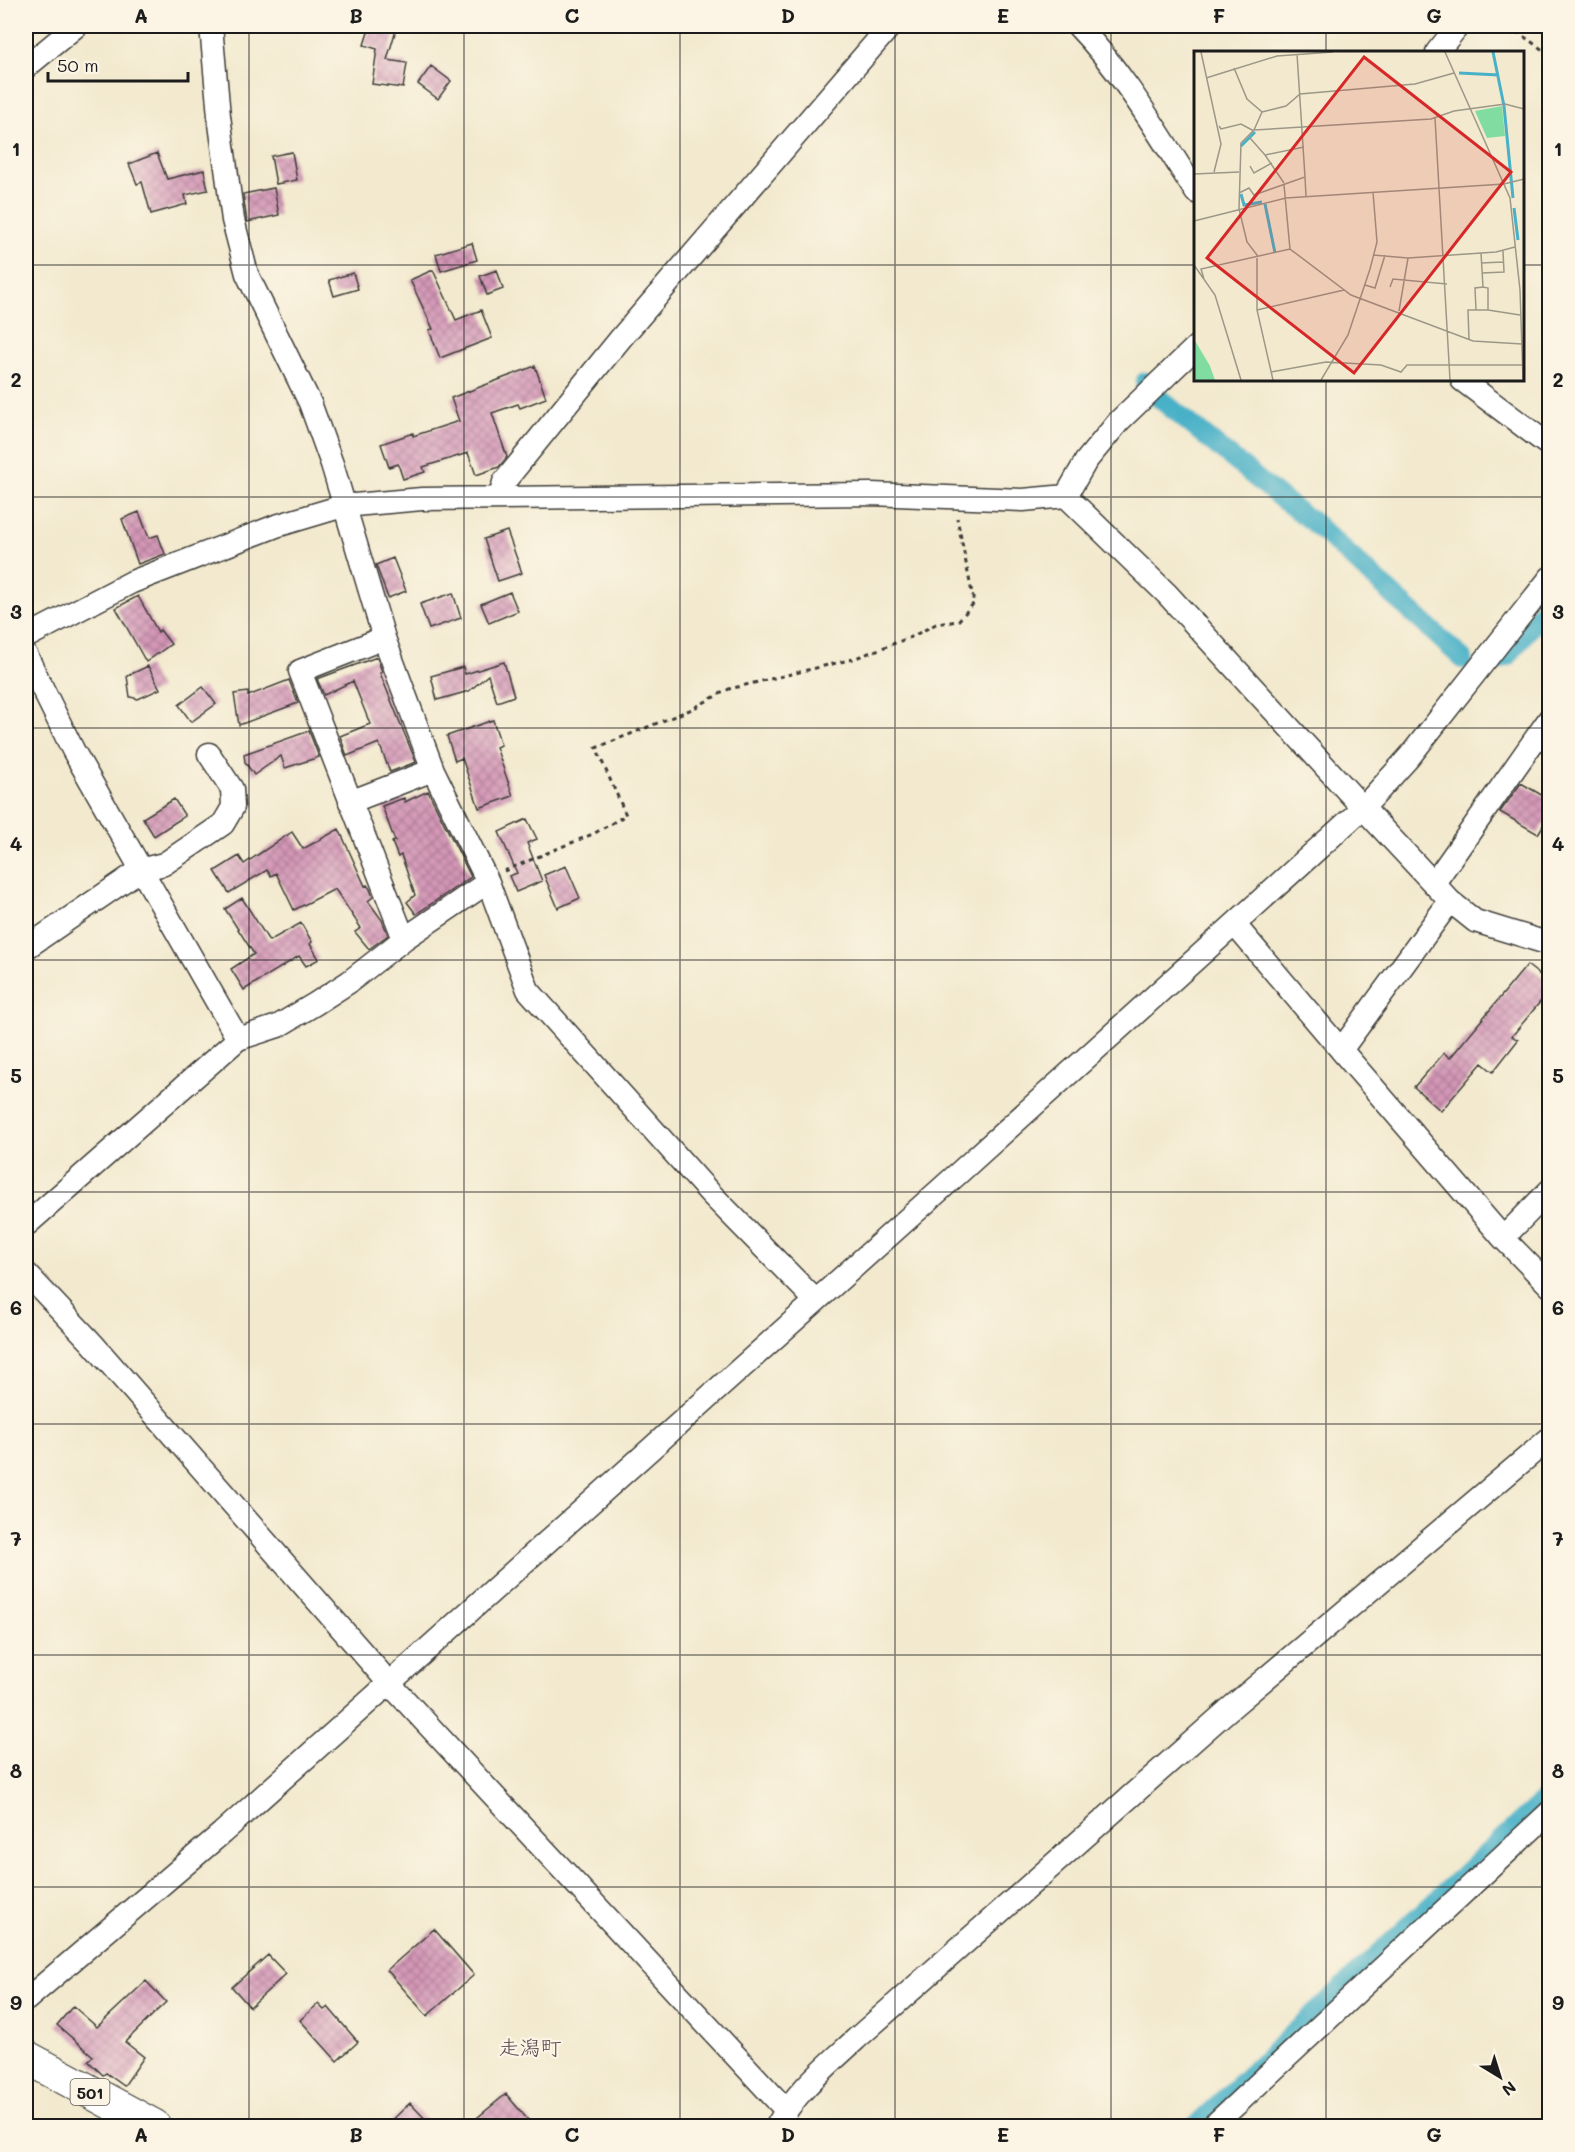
<svg xmlns="http://www.w3.org/2000/svg" width="1575" height="2152" font-family="Mali,'Klee One',sans-serif">
	<style>
		.lines { fill: none; stroke-linecap: round; stroke-linejoin: round }
		.canal { stroke: #49b1c7; stroke-width: 20 }
		.building { fill: url(#building-cross-hatch) }
		.minor-casing { stroke: #3c3b37; stroke-width: 25 }
		.highway-casing { stroke: #3c3b37; stroke-width: 35 }
		.path { stroke: #3c3b37; stroke-width: 3; stroke-dasharray: 4.5 4.5; stroke-linecap: butt }
		.minor { stroke: #fff; stroke-width: 22 }
		.highway { stroke: #fff; stroke-width: 33 }
		.grid { fill: none; stroke: #1c1c1c; stroke-width: 1.5; stroke-opacity: 0.55 }
		.labels { text-anchor: middle; dominant-baseline: central; stroke-width: 4.5; stroke-linejoin: round; paint-order: stroke }
		.shield { fill: #fcf5e5; stroke: #5f5d58; stroke-width: 1.5 }
		.shield-label { font-size: 16px; font-weight: bold; fill: #1c1c1c }
		.quarter-label { font-size: 21px; fill: #5c4752; stroke: #fcf5e5 }
		.inset-river { fill: none; stroke: #49b1c7; stroke-width: 3 }
		.inset-road { fill: none; stroke: #9c9787; stroke-width: 1.5 }
		.view { fill: #d62828; fill-opacity: 0.15; stroke: #d62828; stroke-width: 3 }
		.inset-edge { fill: none; stroke: #1c1c1c; stroke-width: 3 }
		.neatline { fill: none; stroke: #1c1c1c; stroke-width: 2 }
		.grid-label { font-size: 20px; text-anchor: middle; font-weight: bold; fill: #1c1c1c }
	</style>
	<defs>
		<pattern id="building-cross-hatch" width="8" height="8" patternUnits="userSpaceOnUse" patternTransform="scale(1.5)"><rect width="8" height="8" fill="#d497b7"/><path d="M0 0l8 8M0 8l8-8" fill="none" stroke="#ab7a94"/></pattern>
	</defs>
	<rect width="100%" height="100%" fill="#fcf5e5"/>
	<filter id="ink" filterUnits="userSpaceOnUse"><feTurbulence type="fractalNoise" baseFrequency=".0167" numOctaves="2"/><feDisplacementMap in="SourceGraphic" scale="12" xChannelSelector="R" yChannelSelector="G"/><feConvolveMatrix kernelMatrix="1 2 1 2 8 2 1 2 1" color-interpolation-filters="sRGB"/></filter>
	<filter id="wash" filterUnits="userSpaceOnUse"><feTurbulence type="fractalNoise" baseFrequency=".008" numOctaves="4" result="noise"/><feDisplacementMap in="SourceGraphic" scale="24" xChannelSelector="R" yChannelSelector="G"/><feGaussianBlur stdDeviation="1.35" result="paint"/><feColorMatrix in="noise" values="0 0 0 0 0 0 0 0 0 0 0 0 0 0 0 0 0 1.4 0 .05"/><feComposite in="paint" operator="in"/></filter>
	<g filter="url(#wash)">
		<rect width="100%" height="100%" fill="#f2e9ce"/>
		<g class="lines">
			<!-- canal -->
			<path class="canal" d="M 1145,382 L 1160,399 L 1279,497 L 1313,522 L 1463,659
				M 1496,661 L 1508,656 L 1550,601
				M 1195,2126 C 1312,2015 1432,1905 1550,1794"/>
		</g>
		<g id="blocks">
			<!-- building -->
			<path class="building" d="M 370,26 L 397,26 L 387,60 L 407,63 L 403,88 L 372,84 L 377,49 L 364,45 Z
				M 431,66 L 451,81 L 438,99 L 418,84 Z
				M 292,152 L 297,180 L 276,184 L 271,156 Z
				M 157,153 L 167,179 L 204,170 L 208,190 L 185,195 L 187,204 L 151,214 L 142,182 L 137,184 L 129,164 Z
				M 274,188 L 279,215 L 247,222 L 243,194 Z
				M 472,243 L 477,260 L 441,271 L 436,254 Z
				M 433,270 L 456,320 L 481,310 L 492,338 L 440,358 L 429,330 L 433,329 L 410,280 Z
				M 497,270 L 503,289 L 487,295 L 480,276 Z
				M 353,273 L 358,289 L 334,296 L 329,280 Z
				M 535,366 L 546,398 L 520,408 L 518,404 L 492,413 L 507,457 L 499,467 L 476,475 L 468,453 L 423,467 L 425,472 L 403,479 L 398,464 L 389,467 L 381,444 L 413,433 L 413,436 L 459,421 L 451,398 Z
				M 139,512 L 149,538 L 158,535 L 165,554 L 138,564 L 122,519 Z
				M 507,531 L 522,573 L 498,581 L 484,539 Z
				M 393,558 L 406,591 L 388,598 L 376,565 Z
				M 510,592 L 518,611 L 489,623 L 481,604 Z
				M 453,593 L 461,618 L 429,629 L 420,604 Z
				M 138,596 L 158,632 L 160,630 L 171,644 L 146,662 L 116,608 Z
				M 377,657 L 382,672 L 380,673 L 416,762 L 390,772 L 379,743 L 347,756 L 340,736 L 370,724 L 353,681 L 324,695 L 317,679 Z
				M 504,662 L 514,696 L 497,702 L 488,675 L 469,691 L 437,700 L 431,676 L 463,667 L 465,674 Z
				M 148,666 L 160,689 L 138,699 L 130,697 L 127,676 Z
				M 289,680 L 298,703 L 239,725 L 234,694 L 248,692 L 248,696 Z
				M 203,687 L 216,704 L 191,722 L 179,705 Z
				M 493,720 L 501,745 L 496,747 L 513,796 L 479,808 L 462,758 L 455,761 L 447,736 Z
				M 309,731 L 319,757 L 285,768 L 281,756 L 254,775 L 245,762 L 244,754 Z
				M 1521,783 L 1550,800 L 1550,814 L 1538,834 L 1500,812 Z
				M 428,791 L 471,877 L 416,914 L 407,902 L 415,895 L 401,855 L 398,857 L 392,842 L 395,841 L 382,806 L 404,798 L 405,802 Z
				M 174,799 L 185,816 L 154,836 L 143,818 Z
				M 527,819 L 537,839 L 527,843 L 542,881 L 516,892 L 509,876 L 517,873 L 499,832 Z
				M 339,829 L 365,886 L 367,885 L 370,889 L 373,897 L 368,901 L 382,920 L 388,935 L 369,949 L 355,932 L 361,928 L 335,889 L 294,910 L 276,873 L 271,876 L 267,870 L 229,893 L 215,871 L 239,856 L 244,864 L 292,832 L 303,849 Z
				M 566,866 L 580,898 L 558,908 L 544,875 Z
				M 242,898 L 269,941 L 301,923 L 312,942 L 310,944 L 319,959 L 306,966 L 299,956 L 244,990 L 231,969 L 254,954 L 225,909 Z
				M 1527,965 L 1550,983 L 1550,990 L 1512,1036 L 1518,1040 L 1493,1072 L 1482,1063 L 1441,1111 L 1414,1087 L 1444,1053 L 1450,1058 Z
				M 434,1929 L 474,1975 L 427,2016 L 387,1970 Z
				M 268,1955 L 286,1974 L 250,2007 L 232,1987 Z
				M 146,1981 L 166,2002 L 125,2042 L 144,2057 L 124,2086 L 106,2073 L 103,2075 L 88,2061 L 93,2056 L 57,2025 L 73,2006 L 97,2027 Z
				M 318,2004 L 324,2010 L 328,2007 L 358,2042 L 337,2061 L 300,2020 Z
				M 506,2094 L 534,2127 L 466,2127 Z
				M 410,2103 L 433,2127 L 385,2127 Z"/>
		</g>
	</g>
	<g filter="url(#ink)">
		<use href="#blocks" fill-opacity="0" stroke="#3c3b37" stroke-width="1.5"/>
		<g class="lines">
			<defs>
				<path id="minor" d="M 211,26 L 219,116 L 233,220 L 247,274 L 310,403 L 332,464 L 384,638 L 433,770 L 488,882 L 528,990 L 709,1192 L 815,1300
					M 1078,26 C 1125,75 1159,135 1196,192
					M 1437,52 L 1458,26
					M 26,67 L 76,26
					M 1462,380 L 1550,446
					M 1066,496 L 1086,461 L 1119,421 L 1196,347
					M 500,498 L 504,482 L 621,338 L 890,26
					M 26,637 L 132,582 L 276,526 L 343,506 L 422,499 L 871,494 L 1023,500 L 1066,496 L 1167,594 L 1363,808 L 1450,901 L 1341,1050 L 1503,1238 L 1550,1286
					M 384,638 L 300,671 L 404,939
					M 26,655 L 73,750 L 238,1039
					M 350,802 L 433,770
					M 1434,883 L 1550,718
					M 1450,901 L 1475,921 L 1550,944
					M 1235,925 L 1341,1050
					M 26,948 L 140,870 L 164,864 L 223,824 L 233,807 L 232,789 L 209,754
					M 26,1225 L 238,1039 L 278,1026 L 315,1004 L 349,982 L 404,939 L 488,882
					M 1503,1238 L 1550,1190
					M 26,1273 L 92,1343 L 389,1683 L 786,2110
					M 26,2000 L 222,1833 L 961,1171 L 1363,808 L 1410,756 L 1550,578
					M 777,2126 C 796,2091 827,2066 856,2039 L 1227,1711 L 1550,1438
					M 1213,2126 L 1550,1812"/>
				<path id="highway" d="M 26,2057 L 154,2126"/>
			</defs>
			<!-- minor casing -->
			<use href="#minor" class="minor-casing"/>
			<!-- highway casing -->
			<use href="#highway" class="highway-casing"/>
			<!-- path -->
			<path class="path" d="M 1509,26 L 1550,55
				M 504,871 L 595,833 L 626,815 L 596,748 L 692,709 L 729,689 L 853,659 L 911,637 L 936,624 L 958,621 L 974,603 L 957,518"/>
			<!-- minor -->
			<use href="#minor" class="minor"/>
			<!-- highway -->
			<use href="#highway" class="highway"/>
		</g>
	</g>
	<!-- grid -->
	<path class="grid" d="M 249,26 L 249,2126M 464,26 L 464,2126M 680,26 L 680,2126M 895,26 L 895,2126M 1111,26 L 1111,2126M 1326,26 L 1326,52M 26,265 L 1196,265M 1522,265 L 1550,265M 1326,380 L 1326,2126M 26,497 L 1550,497M 26,728 L 1550,728M 26,960 L 1550,960M 26,1192 L 1550,1192M 26,1424 L 1550,1424M 26,1655 L 1550,1655M 26,1887 L 1550,1887"/>
	<g class="labels">
		<!-- shield labels -->
		<rect class="shield" x="70.5" y="2079" width="39" height="26" rx="4.5"/>
		<g class="shield-label">
			<text x="90" y="2092">501</text>
		</g>
		<!-- quarter labels -->
		<g class="quarter-label">
			<text x="530" y="2046">走潟町</text>
		</g>
	</g>
	<!-- overview -->
	<g transform="translate(1194 51)">
		<rect width="330" height="330" fill="#f2e9ce"/>
		<path d="M 308,55 L 311,85 L 293,87 L 281,60 Z" fill="#81dca2"/>
		<path d="M 0,288 L 16,315 L 21,329 L 0,329 Z" fill="#81dca2"/>
		<path class="inset-river" d="M 299,1 L 310,55 L 319,147M 265,22 L 305,24M 47,95 L 61,81M 47,143 L 50,154 L 68,151M 71,153 L 81,202M 320,157 L 324,189"/>
		<path class="inset-road" d="M 7,1 L 27,93 L 20,121M 251,1 L 316,147 L 326,239 L 329,329M 40,17 L 53,48 L 68,61 L 60,79M 12,27 L 83,5 L 139,1M 68,61 L 92,55 L 106,43 L 221,33 L 260,22M 241,67 L 256,329M 25,75 L 27,78 L 47,73 L 60,80M 56,87 L 71,104M 56,115 L 60,122 L 78,112M 0,123 L 45,121M 111,126 L 112,145M 90,132 L 71,104 L 110,96M 90,134 L 96,198 L 157,244 L 279,290 L 328,293M 45,142 L 55,137 L 60,144 L 111,126 L 103,3M 0,170 L 92,147 L 310,133 L 330,128M 179,204 L 214,207 L 302,201 L 321,196M 287,212 L 309,211M 0,214 L 21,244 L 47,329M 288,222 L 310,221 L 309,200M 10,228 L 7,218 L 96,198M 171,234 L 181,237 L 191,204M 196,236 L 199,228 L 253,233M 63,259 L 150,239M 282,259 L 294,259 L 294,237 L 289,236M 294,259 L 326,264M 205,260 L 214,207M 275,289 L 274,259 L 282,259 L 281,237 L 289,236 L 287,202M 77,321 L 132,311 L 187,314 L 207,321 L 213,314 L 329,314M 79,329 L 63,259 L 63,204 L 53,191 L 45,158 L 47,92 L 60,79 L 237,68 L 260,60 L 311,53 L 330,58M 127,329 L 154,284 L 176,218 L 183,191 L 179,141"/>
		<path class="view" d="M 170,6 L 317,121 L 160,322 L 13,207 Z"/>
		<rect width="330" height="330" class="inset-edge"/>
	</g>
	<!-- margin -->
	<rect width="1575" height="2152" fill="none" stroke="#fcf5e5" stroke-width="66"/>
	<!-- north arrow -->
	<g transform="translate(1500 2077) rotate(142)" stroke="#fcf5e5" stroke-width="4.5" paint-order="stroke">
	<path d="M0-4.5L10 22L0 15L-10 22Z" fill="#1c1c1c"/>
	<text y="-9" font-size="16" font-weight="bold" text-anchor="middle" fill="#1c1c1c">N</text>
	</g>
	<!-- scale -->
	<path d="M48 72v9h140v-9" fill="none" stroke="#1c1c1c" stroke-width="3"/>
	<text x="57" y="72" font-size="18" fill="#1c1c1c" stroke="#fcf5e5" stroke-width="4.5" paint-order="stroke">50 m</text>
	<rect x="33" y="33" width="1509" height="2086" class="neatline"/>
	<g class="grid-label">
		<text x="141" y="23">A</text>
		<text x="356" y="23">B</text>
		<text x="572" y="23">C</text>
		<text x="788" y="23">D</text>
		<text x="1003" y="23">E</text>
		<text x="1219" y="23">F</text>
		<text x="1434" y="23">G</text>
		<text x="16" y="156">1</text>
		<text x="1558" y="156">1</text>
		<text x="16" y="387">2</text>
		<text x="1558" y="387">2</text>
		<text x="16" y="619">3</text>
		<text x="1558" y="619">3</text>
		<text x="16" y="851">4</text>
		<text x="1558" y="851">4</text>
		<text x="16" y="1083">5</text>
		<text x="1558" y="1083">5</text>
		<text x="16" y="1315">6</text>
		<text x="1558" y="1315">6</text>
		<text x="16" y="1546">7</text>
		<text x="1558" y="1546">7</text>
		<text x="16" y="1778">8</text>
		<text x="1558" y="1778">8</text>
		<text x="16" y="2010">9</text>
		<text x="1558" y="2010">9</text>
		<text x="141" y="2142">A</text>
		<text x="356" y="2142">B</text>
		<text x="572" y="2142">C</text>
		<text x="788" y="2142">D</text>
		<text x="1003" y="2142">E</text>
		<text x="1219" y="2142">F</text>
		<text x="1434" y="2142">G</text>
	</g>
</svg>
